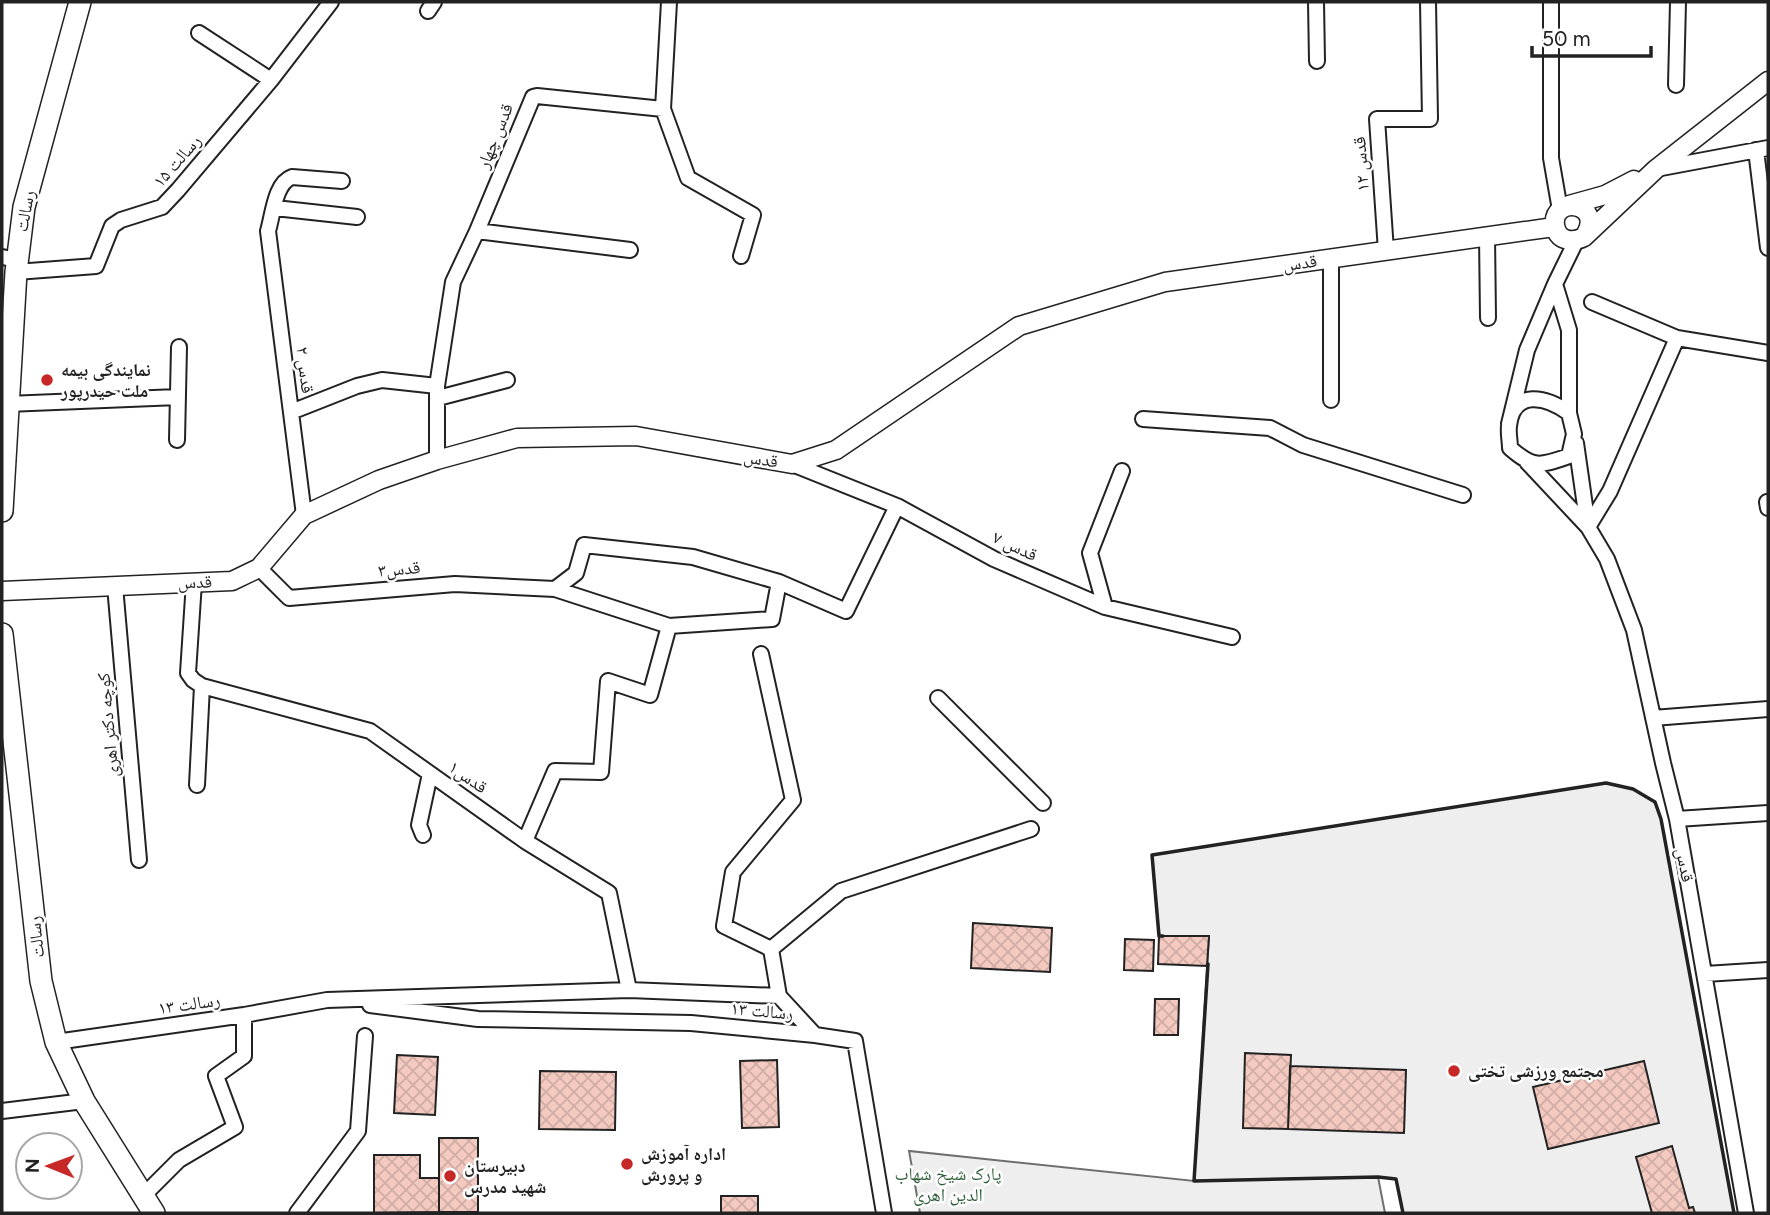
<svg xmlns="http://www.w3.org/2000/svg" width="1770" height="1215" font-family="Figtree,'Noto Naskh Arabic',sans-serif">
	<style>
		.park { fill: #eee; stroke: #6f6f6f; stroke-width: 2 }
		.building { fill: url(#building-cross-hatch); stroke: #222; stroke-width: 2 }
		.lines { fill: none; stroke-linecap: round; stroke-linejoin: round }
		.minor-casing { stroke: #222; stroke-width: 18 }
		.tertiary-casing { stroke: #222; stroke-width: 21 }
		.secondary-casing { stroke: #222; stroke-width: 24 }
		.minor { stroke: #fff; stroke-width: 14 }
		.tertiary { stroke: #fff; stroke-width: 18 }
		.secondary { stroke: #fff; stroke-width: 21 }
		.wall { stroke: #222; stroke-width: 3.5 }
		.poi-dot { fill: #c62828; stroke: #fff; stroke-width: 2.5 }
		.labels { text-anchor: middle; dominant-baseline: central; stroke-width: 5; stroke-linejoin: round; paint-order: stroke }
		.street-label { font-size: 18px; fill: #222; stroke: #fff }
		.poi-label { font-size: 18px; font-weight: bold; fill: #222; stroke: #fff; text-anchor: start }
		.park-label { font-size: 18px; fill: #2f5e38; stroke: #fff }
	</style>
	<defs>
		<pattern id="building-cross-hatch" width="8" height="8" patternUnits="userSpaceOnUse" patternTransform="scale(1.75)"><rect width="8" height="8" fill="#f3c9c0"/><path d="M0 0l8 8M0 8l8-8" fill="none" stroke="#d0aca5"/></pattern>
	</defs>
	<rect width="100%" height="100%" fill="#fff"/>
	<!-- park -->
	<path class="park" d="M 1606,783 L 1633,789 L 1655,802 L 1661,819 L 1734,1213 L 1403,1213 L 1396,1179 L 1378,1177 L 1385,1213 L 920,1213 L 909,1151 L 1194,1181 L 1209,936 L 1159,936 L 1152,855 Z"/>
	<!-- building -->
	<path class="building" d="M 973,923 L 1052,928 L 1050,972 L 971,968 Z
		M 1159,936 L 1209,936 L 1207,966 L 1158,964 Z
		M 1125,939 L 1154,940 L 1153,971 L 1124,970 Z
		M 1155,999 L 1179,999 L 1178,1035 L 1154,1035 Z
		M 1245,1053 L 1291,1055 L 1288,1129 L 1243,1128 Z
		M 397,1055 L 438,1057 L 435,1115 L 394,1113 Z
		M 777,1060 L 779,1127 L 742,1128 L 740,1061 Z
		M 1644,1061 L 1659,1123 L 1548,1149 L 1533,1087 Z
		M 1290,1066 L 1406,1070 L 1404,1133 L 1288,1129 Z
		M 540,1071 L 616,1072 L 615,1130 L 539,1129 Z
		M 439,1138 L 478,1138 L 478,1212 L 439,1212 Z
		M 1672,1146 L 1689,1208 L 1693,1207 L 1695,1213 L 1652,1213 L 1636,1157 Z
		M 374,1155 L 420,1155 L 420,1178 L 439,1178 L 439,1212 L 374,1213 Z
		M 721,1196 L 758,1196 L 758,1213 L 721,1213 Z"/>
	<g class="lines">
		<defs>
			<path id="minor" d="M 1316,2 L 1317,61
				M 1551,2 L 1551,158 L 1560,210
				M 428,11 L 434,2
				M 199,33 L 271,80
				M 1676,85 L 1678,2
				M 663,109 L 669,2
				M 1756,150 L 1768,248
				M 1656,169 L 1768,148
				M 275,208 L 357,217
				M 477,231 L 630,250
				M 1487,235 L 1488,318
				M 1386,251 L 1377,119 L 1430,119 L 1428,2
				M 2,257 L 17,260
				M 1331,259 L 1331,400
				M 16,272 L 96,266 L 112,226 L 121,220 L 162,207 L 178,190 L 271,80 L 331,2
				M 1555,284 L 1576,241
				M 1592,302 L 1677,338 L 1768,353
				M 1677,338 L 1610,491 L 1588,527 L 1607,559 L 1634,630 L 1663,763 L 1677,819 L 1746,1213
				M 438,398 L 507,380
				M 7,404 L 178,397
				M 291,412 L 357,386 L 382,380 L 437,386
				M 1143,419 L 1270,428 L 1303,445 L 1463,495
				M 1509,424 L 1527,350 L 1555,284 L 1569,330 L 1569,413 L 1574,434 L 1569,456 C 1540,466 1534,469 1510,448 C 1510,441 1508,433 1509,426 C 1513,388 1547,397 1569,413
				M 177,440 L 179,347
				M 437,460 L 437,386 L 453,282 L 477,231 L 533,97 L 537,96 L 663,109 L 688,178 L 753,215 L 741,256
				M 1527,462 L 1588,527 L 1576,443
				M 792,464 L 897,506 L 994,559 L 1105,607 L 1232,637
				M 1767,502 L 1768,508
				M 304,515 L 268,231 C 273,214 275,183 292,177 L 342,181
				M 259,568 L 289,598 L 455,584 L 555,589 L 669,626 L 772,619 L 779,582
				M 194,582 L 188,673 L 193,680 L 202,686 L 370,731 L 525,841 L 609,893 L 629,990
				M 115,586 L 139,860
				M 555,589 L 576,573 L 584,545 L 693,557 L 779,582 L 846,611 L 897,506
				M 1105,607 L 1090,553 L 1122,471
				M 761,654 L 793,800 L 733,872 L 724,926 L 771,949
				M 938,698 L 1043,803
				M 1653,718 L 1768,709
				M 197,785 L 202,686
				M 1677,819 L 1768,813
				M 423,835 L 419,825 L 430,774
				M 525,841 L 555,771 L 601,772 L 608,681 L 650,695 L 669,626
				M 1705,974 L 1768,970
				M 779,996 L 771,949 L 841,891 L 1031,829
				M 370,1005 L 478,1019 L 691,1023 L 815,1035 L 855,1041 L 884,1213
				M 56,1042 L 244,1015 L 327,1000 L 629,990 L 779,996 L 815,1035
				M 2,1111 L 84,1101
				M 143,1196 L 179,1160 L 235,1127 L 216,1076 L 244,1056 L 244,1015
				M 297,1213 L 358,1131 L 365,1036"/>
			<path id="tertiary" d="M 1569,205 L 1605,195 L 1634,180
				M 1584,237 C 1607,202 1551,195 1555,225 C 1557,241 1572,243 1584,237 L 1656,169 L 1768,81
				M 2,591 L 232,581 L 259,568 L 304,515 L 379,480 L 437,460 L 517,438 L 636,436 L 792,464 L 836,450 L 1019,326 L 1165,282 L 1554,227"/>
			<path id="secondary" d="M 2,511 L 16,272 L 24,207 L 80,2
				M 2,634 L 41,981 L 56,1042 L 84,1101 L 154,1213"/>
		</defs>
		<!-- minor casing -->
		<use href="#minor" class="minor-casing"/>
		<!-- tertiary casing -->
		<use href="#tertiary" class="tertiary-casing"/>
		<!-- secondary casing -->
		<use href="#secondary" class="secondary-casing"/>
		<!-- minor -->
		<use href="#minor" class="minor"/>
		<!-- tertiary -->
		<use href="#tertiary" class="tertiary"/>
		<!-- secondary -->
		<use href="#secondary" class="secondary"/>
		<!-- wall -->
		<path class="wall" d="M 1163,936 L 1159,936 L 1152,855 L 1606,783 L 1633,789 L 1655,802 L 1661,819 L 1734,1213
			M 1208,964 L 1194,1181 L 1378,1177 L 1396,1179 L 1403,1213"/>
	</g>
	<!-- markers -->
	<g class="poi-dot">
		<circle cx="47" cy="380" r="7"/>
		<circle cx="1454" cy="1071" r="7"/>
		<circle cx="627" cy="1164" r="7"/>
		<circle cx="450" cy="1176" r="7"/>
	</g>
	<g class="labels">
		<!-- street labels -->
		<g class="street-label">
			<text transform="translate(495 136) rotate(-68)">قدس چهار</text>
			<text transform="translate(177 161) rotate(-49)">رسالت ۱۵</text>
			<text transform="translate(1361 164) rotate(-94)">قدس ۱۲</text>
			<text transform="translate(25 211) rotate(-79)">رسالت</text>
			<text transform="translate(1300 263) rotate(-8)">قدس</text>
			<text transform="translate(305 370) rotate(83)">قدس ۲</text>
			<text transform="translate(761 459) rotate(9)">قدس</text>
			<text transform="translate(1015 546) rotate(25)">قدس ۷</text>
			<text transform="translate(399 569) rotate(-5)">قدس۳</text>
			<text transform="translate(195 582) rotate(-2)">قدس</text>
			<text transform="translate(108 725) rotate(-95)">کوچه دکتر اهری</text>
			<text transform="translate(468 777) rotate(35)">قدس۱</text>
			<text transform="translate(1685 865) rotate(80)">قدس</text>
			<text transform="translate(36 937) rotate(-96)">رسالت</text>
			<text transform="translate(189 1004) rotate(-8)">رسالت ۱۳</text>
			<text transform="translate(762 1011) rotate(5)">رسالت ۱۳</text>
		</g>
		<!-- poi labels -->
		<g class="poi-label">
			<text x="61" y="370">نمایندگی بیمه<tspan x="61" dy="21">ملت حیدرپور</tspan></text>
			<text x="1468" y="1071">مجتمع ورزشی تختی</text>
			<text x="641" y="1154">اداره آموزش<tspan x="641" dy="21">و پرورش</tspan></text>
			<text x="464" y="1166">دبیرستان<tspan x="464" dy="21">شهید مدرس</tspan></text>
		</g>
		<!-- park labels -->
		<g class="park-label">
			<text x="948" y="1174">پارک شیخ شهاب<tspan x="948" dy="21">الدین اهری</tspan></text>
		</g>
	</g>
	<!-- border -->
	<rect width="1770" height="1215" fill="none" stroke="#222222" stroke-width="7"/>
	<!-- north arrow -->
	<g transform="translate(49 1166) rotate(271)"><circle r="33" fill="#ffffff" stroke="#a7a7a7" stroke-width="2"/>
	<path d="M0-5L12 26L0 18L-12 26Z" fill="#c62828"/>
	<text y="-10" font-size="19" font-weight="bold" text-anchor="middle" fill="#222222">N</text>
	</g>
	<!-- scale -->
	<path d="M1532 46v10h119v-10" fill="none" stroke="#222222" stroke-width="3.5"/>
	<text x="1542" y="46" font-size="21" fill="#222222" stroke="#ffffff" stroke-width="5" paint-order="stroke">50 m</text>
</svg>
